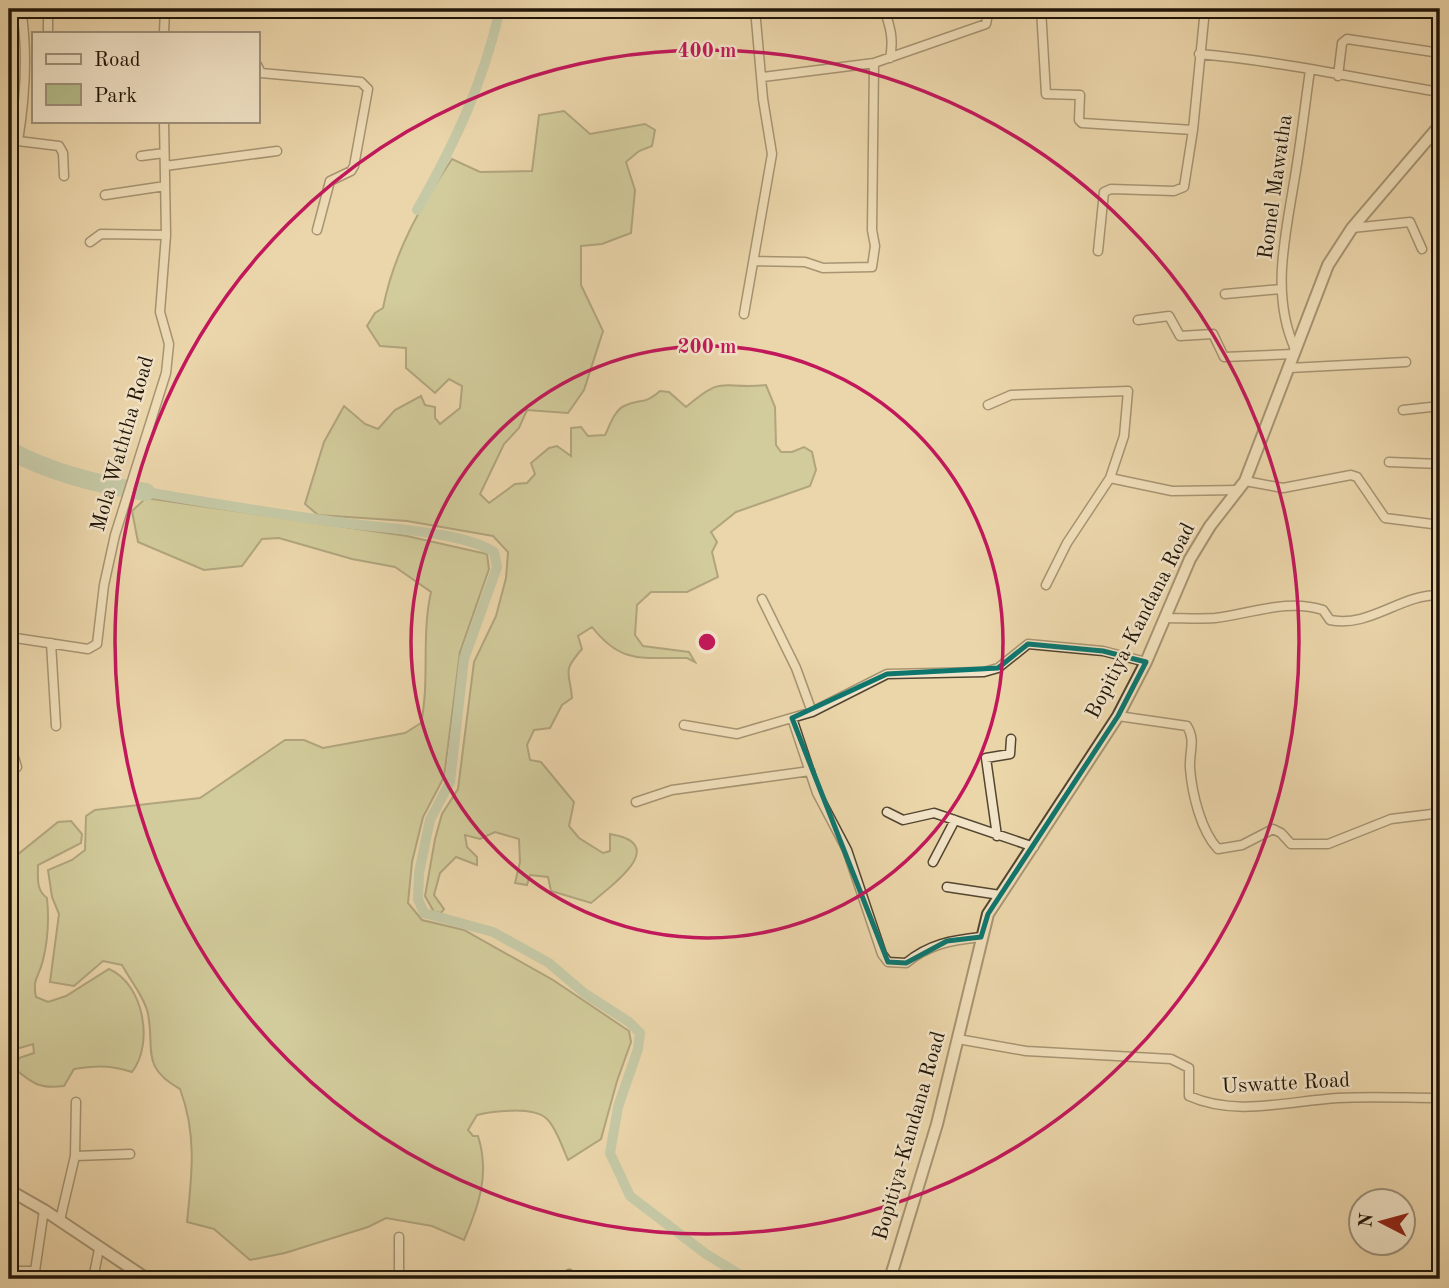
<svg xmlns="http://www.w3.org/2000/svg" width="1449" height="1288" font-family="'Old Standard TT',serif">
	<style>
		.green { fill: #b4be8b; stroke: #6a6a4a; stroke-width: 2 }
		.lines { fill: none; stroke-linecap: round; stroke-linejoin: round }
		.canal { stroke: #99baa3; stroke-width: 10 }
		.river { stroke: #99baa3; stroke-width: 18 }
		.minor-casing { stroke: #534530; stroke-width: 11 }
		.tertiary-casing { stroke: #534530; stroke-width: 14 }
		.minor { stroke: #f2e4c8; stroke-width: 8 }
		.tertiary { stroke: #f2e4c8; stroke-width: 10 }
		.marked { fill: none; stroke: #0f766e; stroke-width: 5; stroke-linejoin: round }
		.ring { fill: none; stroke: #c2185b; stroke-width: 3.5 }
		.labels { text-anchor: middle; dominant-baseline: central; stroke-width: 5; stroke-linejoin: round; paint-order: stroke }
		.street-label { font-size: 21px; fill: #201508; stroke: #f2e4c8 }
		.centre { fill: #c2185b; stroke: #f2e4c8; stroke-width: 3.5 }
		.ring-label { font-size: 21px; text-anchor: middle; font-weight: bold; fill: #c2185b; stroke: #f2e4c8; stroke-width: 5; stroke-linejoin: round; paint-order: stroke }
	</style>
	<rect width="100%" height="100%" fill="#ebd6aa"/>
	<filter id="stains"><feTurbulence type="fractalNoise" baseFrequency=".00286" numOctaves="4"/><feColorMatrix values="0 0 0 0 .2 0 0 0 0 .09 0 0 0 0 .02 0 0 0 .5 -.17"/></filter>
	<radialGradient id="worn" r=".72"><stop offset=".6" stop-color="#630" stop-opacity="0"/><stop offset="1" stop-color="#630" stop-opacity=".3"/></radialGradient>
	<!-- green -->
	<path class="green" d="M 564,111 L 590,134 L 645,124 L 655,130 L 652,146 L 639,151 L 626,162 L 635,190 L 631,233 L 602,244 L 581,246 L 581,285 L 603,331 L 584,390 L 568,413 L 527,410 L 519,428 L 504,444 L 480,494 L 489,503 L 515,484 L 527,483 L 535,474 L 531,463 L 549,448 L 557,446 L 571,456 L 571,428 L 581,427 L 588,436 L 605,435 C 610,425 614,411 624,406 C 640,398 643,406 660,391 L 669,392 L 686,407 C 726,373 720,390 766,385 L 775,407 L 776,445 L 781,452 L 792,452 L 804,447 L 812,452 L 816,470 L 810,486 L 736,512 L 711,532 L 717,542 L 712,552 L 718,577 L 687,592 L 651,592 L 637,605 L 635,635 L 643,646 L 689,652 L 695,662 L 687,658 C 642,657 622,665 592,627 L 578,636 L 582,649 C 561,673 570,671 572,698 L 562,705 L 550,728 L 534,730 L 527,745 L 530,760 L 541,762 L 574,802 L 569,826 L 579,838 L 603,853 L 610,851 L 610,834 C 671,844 612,885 591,903 L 551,891 L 548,877 L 530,875 L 527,885 L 515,883 L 520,862 L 519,839 L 495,832 L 480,839 L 465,835 L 467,847 L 477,857 L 477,865 L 456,857 L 440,873 L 434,895 L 444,909 L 441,913 L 434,912 L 425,896 L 435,839 L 442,814 L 458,789 L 474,662 L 496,616 L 506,578 L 508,552 L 493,536 L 407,521 L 318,515 L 305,504 L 324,442 L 344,406 L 365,424 L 378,429 L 395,410 L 421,396 L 425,405 L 435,407 L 435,418 L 440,424 L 460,408 L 462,386 L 449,379 L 435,393 L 406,368 L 406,348 L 380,346 L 367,326 L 375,313 L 383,308 C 394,252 420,207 452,159 L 480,172 L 532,171 L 539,115 Z
		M 146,498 L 407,536 L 487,554 L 489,569 L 460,652 L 444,777 L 423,817 L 412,862 L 408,903 L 422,920 L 464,930 L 553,980 L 629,1031 L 631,1042 L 617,1081 L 601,1139 L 568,1160 C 562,1147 557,1129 547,1119 C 534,1106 493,1111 477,1115 L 468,1130 L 473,1136 L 478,1136 C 490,1174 479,1205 464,1240 L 432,1226 L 386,1218 L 368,1227 L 285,1253 L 250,1260 L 214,1229 L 187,1222 C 192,1175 197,1134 180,1089 C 140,1067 155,1049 148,1014 C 145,998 130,980 122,965 L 103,961 L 74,986 L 50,982 L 59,914 L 52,897 L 48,870 L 72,860 L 85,850 L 86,816 L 95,810 L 200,798 L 285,740 L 304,740 L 323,748 L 405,733 L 421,723 C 430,680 421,637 431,592 L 395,567 L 352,559 L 279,538 L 262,539 L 242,566 L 204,570 L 138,542 L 132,511 Z
		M 71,821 L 82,834 L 81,843 L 38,865 C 38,878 36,890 47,898 C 49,918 48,940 43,960 C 39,978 32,978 36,997 L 48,1002 L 66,996 L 109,969 C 144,984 154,1044 132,1072 C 113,1065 94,1065 74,1069 L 64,1086 C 40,1089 33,1084 15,1069 L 19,1058 L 34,1053 L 33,1044 L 20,1048 L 12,1046 L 9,1051 L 9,849 L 15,850 L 17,855 L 58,822 Z"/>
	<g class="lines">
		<!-- canal -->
		<path class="canal" d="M 417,210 C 455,143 483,84 500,9
			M 146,492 C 215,504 283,515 353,524 C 391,529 463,532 494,552 L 497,567 L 464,659 L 450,782 L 430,820 L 419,873 L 418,899 L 424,913 L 493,932 L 549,963 L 584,993 L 629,1022 L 640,1033 L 638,1049 L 618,1107 L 610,1153 L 630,1196 L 706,1254 L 747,1279"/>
		<!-- river -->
		<path class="river" d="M 9,450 C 49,472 100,485 146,492"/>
		<defs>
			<path id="minor" d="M 884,9 C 890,26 894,39 890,58
				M 1041,9 L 1046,94 L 1080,95 L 1079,120 L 1082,123 L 1193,130
				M 48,33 L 48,9
				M 164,33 L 165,9
				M 1199,54 C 1280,61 1360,79 1440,92
				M 257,65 L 261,73 L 361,82 L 368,89 L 354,166 L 351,171 L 330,181 L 317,230
				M 1338,76 L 1342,43 L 1347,39 L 1440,53
				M 763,77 L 874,63 L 986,24 L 989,9
				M 9,141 L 18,141 C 25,98 28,52 21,9
				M 18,141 L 59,146 L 63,153 L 64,176
				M 141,156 L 164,153
				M 165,166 L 277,151
				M 105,195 L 165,186
				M 1352,228 L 1410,222 L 1422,249
				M 90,242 L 101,234 L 166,235
				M 1098,251 L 1104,192 L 1111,189 L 1174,191 L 1184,187 L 1193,130 L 1205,9
				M 754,261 L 805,262 L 823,268 L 872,267 L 875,246 L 872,230 L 874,63
				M 1225,294 L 1281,289
				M 744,314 L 772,154 L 763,99 L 755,9
				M 1138,320 L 1169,316 L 1180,336 L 1213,334 L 1224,357 L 1293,354
				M 1295,349 C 1270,293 1286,234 1295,176 C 1301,141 1305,105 1310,70
				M 1289,368 L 1406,362
				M 988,405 L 1011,395 L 1128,391 L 1124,436 L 1110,478 L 1067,543 L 1046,585
				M 1403,410 L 1440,406
				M 1389,462 L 1440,464
				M 1110,478 L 1172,491 L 1239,490
				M 1245,481 L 1283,488 L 1351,475 L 1357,477 L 1385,518 L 1440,525
				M 762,599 L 796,668 L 812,712
				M 1165,618 C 1182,618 1199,619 1215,618 C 1251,614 1287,598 1323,610 L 1330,620 C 1370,628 1401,594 1440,595
				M 9,637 L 88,649 L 97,644 L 104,585 L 115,535 L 166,373 L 169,344 L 160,312 L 166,235 L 164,121
				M 51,643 L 56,726
				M 1118,716 L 1187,726 C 1196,741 1189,751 1190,768 C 1192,794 1201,831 1218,849 L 1242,845 L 1273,829 L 1281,833 L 1291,844 L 1328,844 L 1391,819 L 1440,813
				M 792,718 L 817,793 L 847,850 L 882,954 L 888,962 L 906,963 C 929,944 952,940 981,937
				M 9,725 L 10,637
				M 684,725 L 737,734 L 812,712 L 887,674 L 984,672 L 998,668 L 1028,644 L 1103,651 L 1146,662
				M 9,741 L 17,767
				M 636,802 L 672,790 L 810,771
				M 887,812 L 903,820 L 934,813 L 1034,847
				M 997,836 L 986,758 L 1010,754 L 1011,739
				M 933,862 L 955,820
				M 947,887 L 1000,895
				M 958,1039 L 1026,1051 L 1171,1059 L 1189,1068 L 1189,1096 C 1236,1117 1288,1101 1338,1098 C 1372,1096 1406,1098 1440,1098
				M 75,1156 L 76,1102
				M 60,1220 L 75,1156 L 130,1154
				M 9,1271 L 35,1271 L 44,1210
				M 93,1279 L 99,1249
				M 399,1279 L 399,1237
				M 568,1279 L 569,1274"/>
			<path id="tertiary" d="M 9,1190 L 44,1210 L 147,1279
				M 890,1279 L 937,1124 L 988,914 L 1118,716 L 1146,662 L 1190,559 L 1210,526 L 1245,481 L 1328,265 L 1352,228 L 1440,125"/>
		</defs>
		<!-- minor casing -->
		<use href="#minor" class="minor-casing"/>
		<!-- tertiary casing -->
		<use href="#tertiary" class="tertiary-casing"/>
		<!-- minor -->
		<use href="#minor" class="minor"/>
		<!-- tertiary -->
		<use href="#tertiary" class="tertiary"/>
	</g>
	<!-- marked area -->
	<path d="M0 0H1449V1288H0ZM 1028,644 L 1103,651 L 1146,662 L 1118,716 L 988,914 L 981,937 L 947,941 L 906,963 L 888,962 L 792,718 L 887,674 L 998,668 Z" fill="#ebd6aa" fill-opacity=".55" fill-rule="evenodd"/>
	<path class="marked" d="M 1028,644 L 1103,651 L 1146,662 L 1118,716 L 988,914 L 981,937 L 947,941 L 906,963 L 888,962 L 792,718 L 887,674 L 998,668 Z"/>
	<!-- distance rings -->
	<g class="ring">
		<circle cx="707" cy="642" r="296"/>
		<circle cx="707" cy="642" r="592"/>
	</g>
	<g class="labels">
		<!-- street labels -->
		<g class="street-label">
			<text transform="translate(1276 187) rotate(-82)">Romel Mawatha</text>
			<text transform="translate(123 444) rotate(-74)">Mola Waththa Road</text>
			<text transform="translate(1141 621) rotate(-63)">Bopitiya-Kandana Road</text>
			<text transform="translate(1286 1084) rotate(-3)">Uswatte Road</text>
			<text transform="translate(910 1136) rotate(-74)">Bopitiya-Kandana Road</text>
		</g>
	</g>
	<circle cx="707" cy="642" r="10" class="centre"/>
	<g class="ring-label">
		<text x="707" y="57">400 m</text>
		<text x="707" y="353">200 m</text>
	</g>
	<!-- margin -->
	<rect width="1449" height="1288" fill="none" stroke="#ebd6aa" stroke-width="35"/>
	<rect x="10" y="10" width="1428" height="1267" fill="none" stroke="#201508" stroke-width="3.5"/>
	<rect x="18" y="18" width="1414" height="1253" fill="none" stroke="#201508" stroke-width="2"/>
	<!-- legend -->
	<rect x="32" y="32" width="228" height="91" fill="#f2e4c8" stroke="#9e917b" stroke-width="2"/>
	<rect x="46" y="54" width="35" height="10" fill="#f2e4c8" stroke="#9e917b" stroke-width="2"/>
	<text x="94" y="66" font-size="21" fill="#201508">Road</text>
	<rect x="46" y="84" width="35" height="21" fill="#b4be8b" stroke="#9e917b" stroke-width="2"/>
	<text x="94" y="102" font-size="21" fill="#201508">Park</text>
	<!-- north arrow -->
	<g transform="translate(1382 1222) rotate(276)"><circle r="33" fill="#f2e4c8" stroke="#9e917b" stroke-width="2"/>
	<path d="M0-5L12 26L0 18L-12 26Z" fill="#8f2418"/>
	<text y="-10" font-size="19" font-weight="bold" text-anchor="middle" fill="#201508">N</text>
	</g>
	<rect width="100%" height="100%" filter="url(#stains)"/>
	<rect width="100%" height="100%" fill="url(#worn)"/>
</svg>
